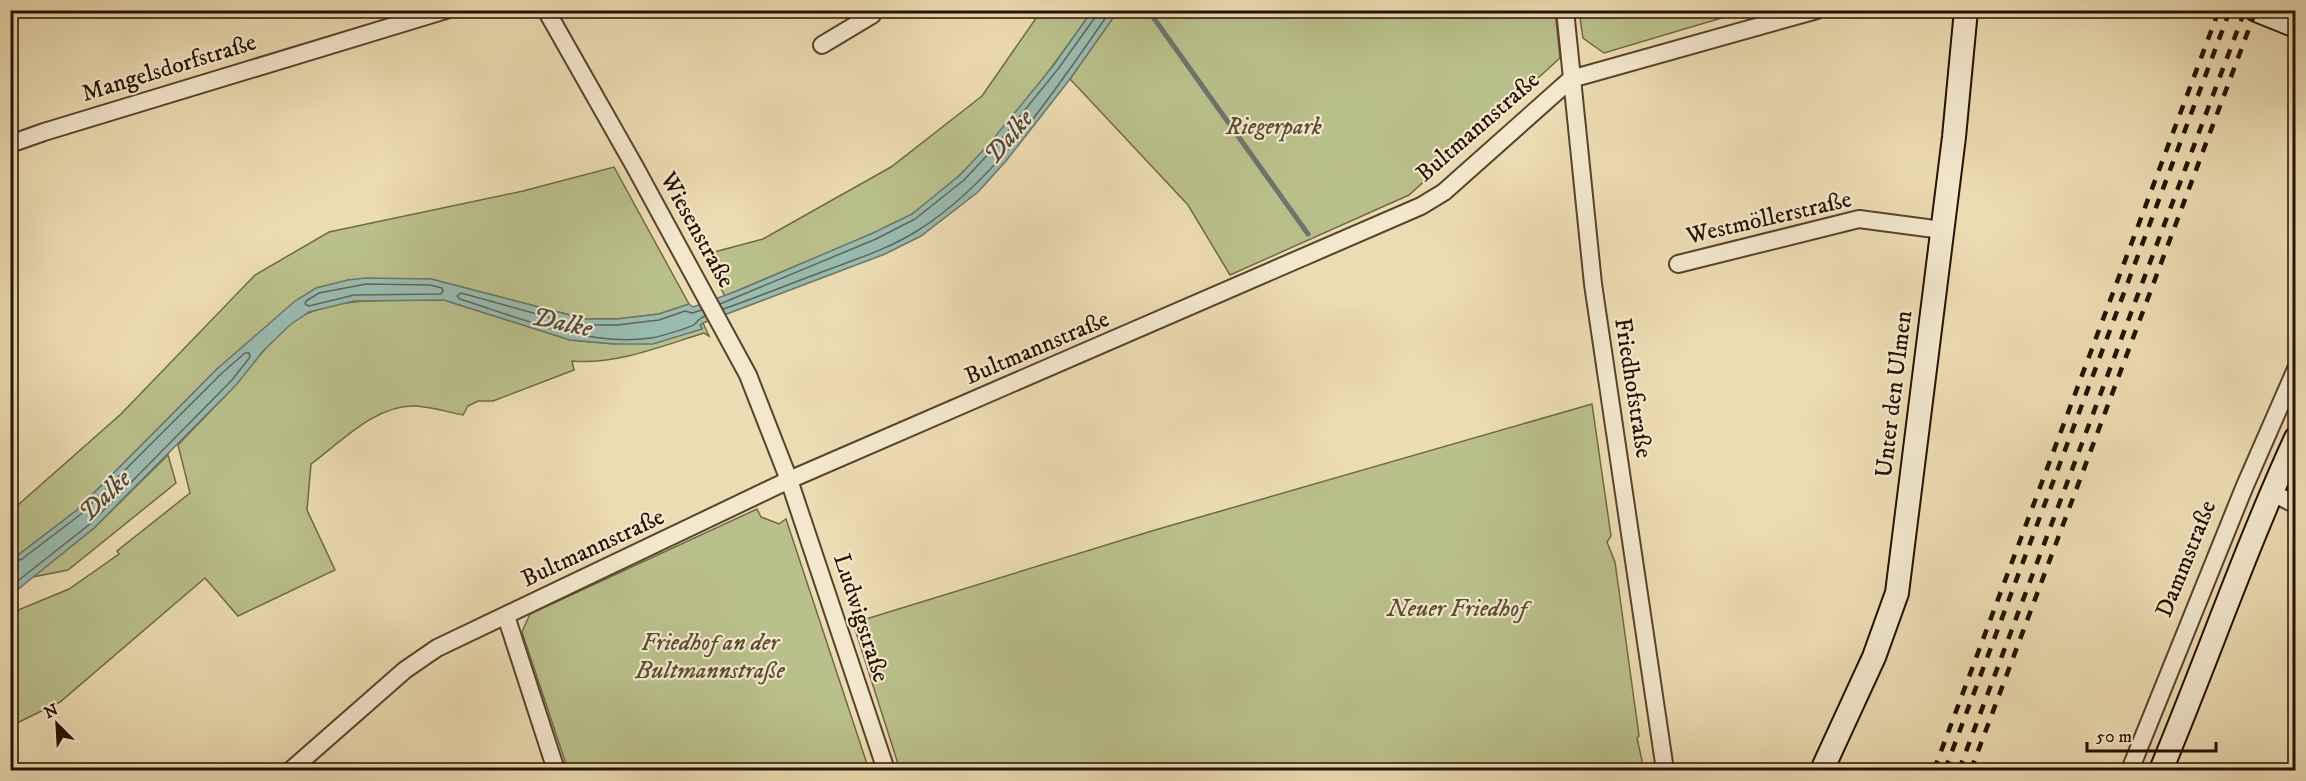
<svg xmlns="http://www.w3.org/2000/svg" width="2306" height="781" font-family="'IM FELL DW Pica',serif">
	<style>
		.green { fill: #bac08b; stroke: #716846; stroke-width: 1.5 }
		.water { fill: #99bbb0; stroke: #6c766a; stroke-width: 1.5 }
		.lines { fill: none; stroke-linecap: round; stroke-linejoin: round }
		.shore { stroke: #606558; stroke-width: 1.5 }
		.stream { stroke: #6c766a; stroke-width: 5 }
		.street-casing { stroke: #59422d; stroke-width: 20 }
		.secondary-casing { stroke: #280f00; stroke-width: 26 }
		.street { stroke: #f3e8ce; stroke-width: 16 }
		.secondary { stroke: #f3e8ce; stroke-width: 22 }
		.rail { stroke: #280f00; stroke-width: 4.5; stroke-dasharray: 10 10; stroke-linecap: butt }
		.labels { text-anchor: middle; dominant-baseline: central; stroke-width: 4.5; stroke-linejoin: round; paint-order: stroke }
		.street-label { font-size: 24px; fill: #280f00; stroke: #f3e8ce }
		.park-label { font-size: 24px; font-style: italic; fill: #5b4d31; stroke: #f3e8ce }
		.water-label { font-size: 26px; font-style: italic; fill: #504b3e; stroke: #f3e8ce }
	</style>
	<rect width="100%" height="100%" fill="#ecdcb3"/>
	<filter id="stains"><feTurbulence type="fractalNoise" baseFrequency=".00333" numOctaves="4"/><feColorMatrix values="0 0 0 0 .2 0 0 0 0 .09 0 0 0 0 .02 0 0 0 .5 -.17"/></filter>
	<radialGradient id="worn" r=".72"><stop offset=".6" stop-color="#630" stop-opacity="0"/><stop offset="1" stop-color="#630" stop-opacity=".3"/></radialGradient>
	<!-- green -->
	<path class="green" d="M 1118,10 L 1555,11 L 1560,58 L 1409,195 L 1230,275 L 1188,205 L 1070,79 Z
		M 1041,11 L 1092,11 C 1042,81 985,165 912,214 C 891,228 865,237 842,247 C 803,263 764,279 725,296 L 703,255 L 763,239 L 891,167 L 982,96 Z
		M 1579,11 L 1579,10 L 1745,11 L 1604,53 L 1583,38 Z
		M 614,167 L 689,304 L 659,314 L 617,319 L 585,319 L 431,279 L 348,280 L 218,368 L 77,510 L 18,555 L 11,558 L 10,512 L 121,414 L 255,275 L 329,232 L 523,191 Z
		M 425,299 L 444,300 L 570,340 L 615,344 L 702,328 L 700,325 L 703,323 L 709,336 L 704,333 C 662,346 616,365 572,361 L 574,370 L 493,401 L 478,401 L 468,406 L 463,415 C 448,412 431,407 416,406 C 376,404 341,442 311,464 L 307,510 L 335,570 L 238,616 L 205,578 L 60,702 L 11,726 L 11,613 L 69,589 L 119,554 L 117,551 L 190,493 L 178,445 C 196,425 217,406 235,385 C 256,362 280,323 311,312 C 347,298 387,301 425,299 Z
		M 1592,404 L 1611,536 L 1607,542 L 1615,562 L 1639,736 L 1637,738 L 1644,770 L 900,770 L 853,623 L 1155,530 Z
		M 168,455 L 176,483 L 68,570 L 33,577 L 94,528 Z
		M 757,509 L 761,517 L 779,524 L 786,519 L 869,770 L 568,770 L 522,632 L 530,614 Z"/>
	<!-- water -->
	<path class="water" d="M 1092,11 L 1118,11 L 1070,79 L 1006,161 L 978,192 L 921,236 L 885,254 L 703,323 L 700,325 L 702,329 L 653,344 L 615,344 L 570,340 L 444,300 L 354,301 L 309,312 L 290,325 L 263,351 L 237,384 L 94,528 L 11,595 L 11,558 L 18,555 L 77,510 L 218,368 L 295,301 L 316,288 L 348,280 L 366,278 L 431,279 L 585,319 L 617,319 L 659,314 L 689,304 L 693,307 L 737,291 L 873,233 L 912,214 L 960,175 L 989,144 L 1053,66 Z"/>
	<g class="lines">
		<!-- shore -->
		<path class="shore" d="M 366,284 L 430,285 L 442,288 L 443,291 L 441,294 L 354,295 L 309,306 L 305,304 L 306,301 L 319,293 Z
			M 720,304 L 876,239 L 915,219 L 964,180 L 994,148 L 1058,69 L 1096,16 L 1097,10
			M 723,309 C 759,297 794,282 830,269 C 859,258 890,248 917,231 C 996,182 1058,86 1111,10
			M 702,310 L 692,313 L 685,311 L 659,320 L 617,325 L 584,325 L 548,317 L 461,293 L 457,296 L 460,299 C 520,318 586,347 651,338 C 658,337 690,328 695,324 C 699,320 699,318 705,316
			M 10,563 L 22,559 L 81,514 L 222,373 L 245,353 L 249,353 L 250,357 L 232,380 L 90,524 L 10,587"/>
		<!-- stream -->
		<path class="stream" d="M 1148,10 L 1308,234"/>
		<defs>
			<path id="street" d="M 546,10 L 635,167 L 748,375 L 789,480 L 886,770
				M 1565,10 L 1593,284 L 1665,770
				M 822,45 L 872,15 L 869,10
				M 10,144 L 44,132 L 446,10
				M 1678,264 L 1859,219 L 1942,230
				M 2271,492 L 2296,505
				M 506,616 L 556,770
				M 291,770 L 405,670 L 437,648 L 789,480 L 1421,206 L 1444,192 L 1571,79 L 1817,10
				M 2130,770 L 2244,488 L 2296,369"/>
			<path id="secondary" d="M 2256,10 L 2296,26
				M 1822,770 L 1874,657 L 1897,593 L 1954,137 L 1966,10
				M 2161,770 C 2207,660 2246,547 2296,438"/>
		</defs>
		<!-- street casing -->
		<use href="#street" class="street-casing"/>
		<!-- secondary casing -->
		<use href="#secondary" class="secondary-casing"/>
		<!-- street -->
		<use href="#street" class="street"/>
		<!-- secondary -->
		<use href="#secondary" class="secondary"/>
		<!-- rail -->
		<path class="rail" d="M 1934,770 L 2219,10
			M 1945,770 L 2230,10
			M 1959,770 L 2245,10
			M 1971,770 L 2256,10"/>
	</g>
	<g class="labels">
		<!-- street labels -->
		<g class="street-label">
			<text transform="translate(169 68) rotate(-17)">Mangelsdorfstraße</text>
			<text transform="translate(1478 127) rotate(-41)">Bultmannstraße</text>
			<text transform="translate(1769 218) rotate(-13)">Westmöllerstraße</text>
			<text transform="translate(697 230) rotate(61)">Wiesenstraße</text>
			<text transform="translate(1037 348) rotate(-23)">Bultmannstraße</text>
			<text transform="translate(1633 388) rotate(81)">Friedhofstraße</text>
			<text transform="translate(1894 394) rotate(-83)">Unter den Ulmen</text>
			<text transform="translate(593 548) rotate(-25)">Bultmannstraße</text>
			<text transform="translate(2186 559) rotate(-68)">Dammstraße</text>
			<text transform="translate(861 618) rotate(72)">Ludwigstraße</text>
		</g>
		<!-- park labels -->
		<g class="park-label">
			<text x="1274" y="127">Riegerpark</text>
			<text x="1457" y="609">Neuer Friedhof</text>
			<text x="710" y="643">Friedhof an der<tspan x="710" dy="28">Bultmannstraße</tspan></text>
		</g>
		<!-- water labels -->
		<g class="water-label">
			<text transform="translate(1009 137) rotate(-50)">Dalke</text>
			<text transform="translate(562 323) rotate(12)">Dalke</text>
			<text transform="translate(105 496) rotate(-44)">Dalke</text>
		</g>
	</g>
	<!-- margin -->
	<rect width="2306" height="781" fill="none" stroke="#ecdcb3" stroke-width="36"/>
	<rect x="12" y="12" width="2282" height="757" fill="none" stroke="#280f00" stroke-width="3"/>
	<rect x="18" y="18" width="2270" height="745" fill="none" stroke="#280f00" stroke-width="1.5"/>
	<!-- north arrow -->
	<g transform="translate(57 724) rotate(336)" stroke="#f3e8ce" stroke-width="4.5" paint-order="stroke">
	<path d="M0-4.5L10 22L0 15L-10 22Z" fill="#280f00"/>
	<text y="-9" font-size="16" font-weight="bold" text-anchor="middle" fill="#280f00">N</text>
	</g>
	<!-- scale -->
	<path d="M2087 742v9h129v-9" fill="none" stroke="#280f00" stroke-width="3"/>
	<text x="2096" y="742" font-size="18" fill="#280f00" stroke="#f3e8ce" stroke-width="4.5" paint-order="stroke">50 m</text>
	<rect width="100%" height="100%" filter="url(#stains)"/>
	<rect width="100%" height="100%" fill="url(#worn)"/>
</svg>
